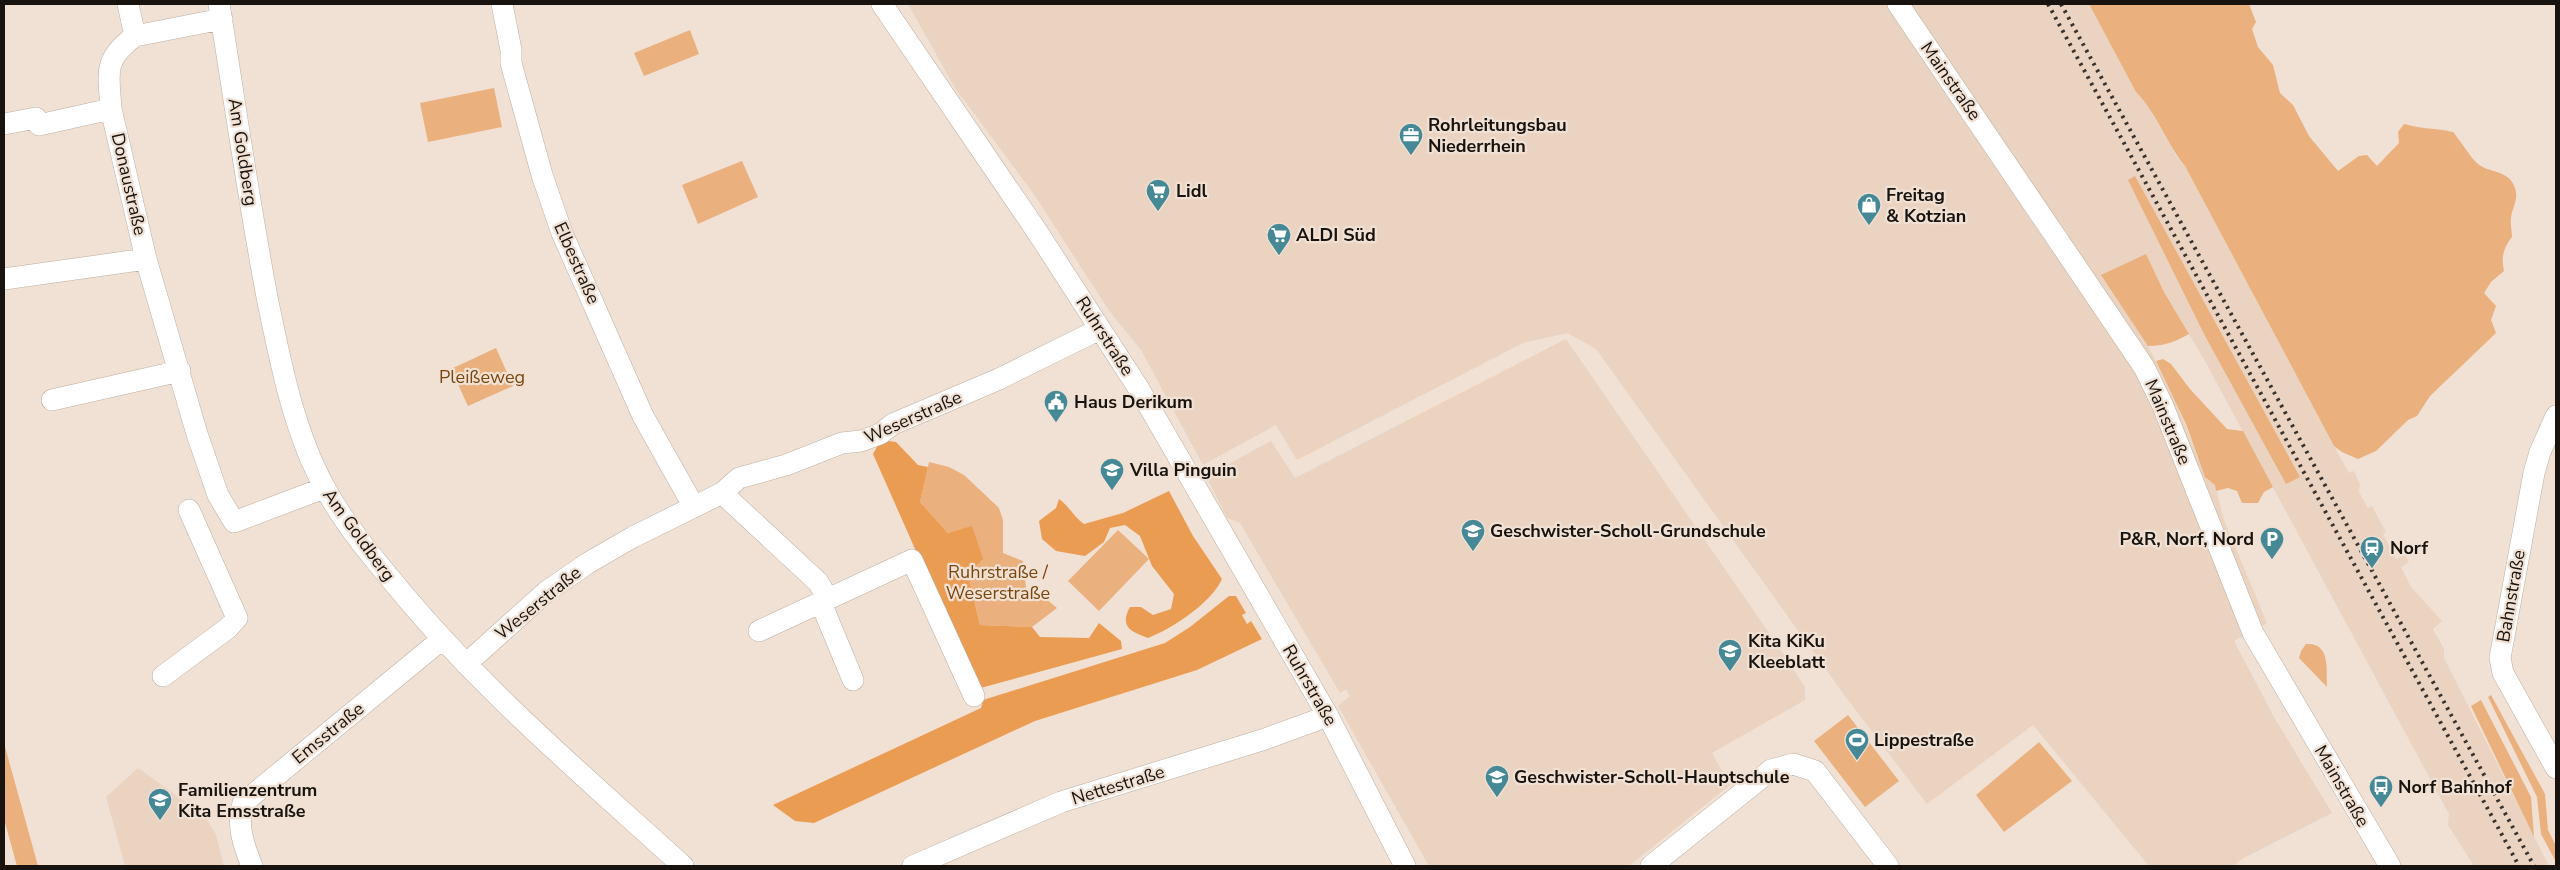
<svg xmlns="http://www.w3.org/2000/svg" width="2560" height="870" font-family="'Nunito Sans',sans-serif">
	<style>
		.built { fill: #ead3c1 }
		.green { fill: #eab07d }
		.forest { fill: #eb9c53 }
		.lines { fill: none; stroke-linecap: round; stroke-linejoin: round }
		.minor-casing { stroke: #bdaea1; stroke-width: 22 }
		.minor { stroke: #fff; stroke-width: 21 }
		.rail { stroke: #39322c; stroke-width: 4; stroke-dasharray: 2.5 5; stroke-linecap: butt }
		.labels { text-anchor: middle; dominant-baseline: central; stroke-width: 4.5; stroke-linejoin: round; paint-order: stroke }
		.street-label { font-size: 18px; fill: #18130e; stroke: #f1e1d4 }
		.poi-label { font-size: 18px; font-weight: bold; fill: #18130e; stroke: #f1e1d4; text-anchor: start }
		.park-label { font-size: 18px; fill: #79460e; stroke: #f1e1d4 }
	</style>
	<rect width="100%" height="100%" fill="#f1e1d4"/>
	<!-- built -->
	<path class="built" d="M 908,4 L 2089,4 L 2136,92 L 2146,102 L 2175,154 L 2185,166 L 2334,446 L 2349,473 L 2354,471 L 2360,484 L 2359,492 L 2368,508 L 2372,506 L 2386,532 L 2383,534 L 2396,559 L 2405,555 L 2409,562 L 2401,567 L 2411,587 L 2442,621 L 2433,629 L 2444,649 L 2444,658 L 2549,866 L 2474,866 L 2448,825 L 2449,814 L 2206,363 L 2164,292 L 2146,254 L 2146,342 L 2177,404 L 2205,476 L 2215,485 L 2224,520 L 2267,623 L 2234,641 L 2274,717 L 2332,813 L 2240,860 L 2234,866 L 2149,866 L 2033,725 L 1927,804 L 1845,696 L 1596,349 L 1567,333 L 1523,343 L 1297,460 L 1276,425 L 1203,465 L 1141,350 L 1110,312 L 1033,193 L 955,88 Z
		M 1566,339 L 1776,643 L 1805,687 L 1805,700 L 1712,753 L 1730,785 L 1629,866 L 1429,866 L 1338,706 L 1350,696 L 1346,689 L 1340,693 L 1240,523 L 1227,518 L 1206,476 L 1271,441 L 1295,478 Z
		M 138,768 L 204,815 L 216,835 L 224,866 L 125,866 L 106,797 Z"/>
	<!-- green -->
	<path class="green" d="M 2089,4 L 2249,4 L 2256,22 L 2252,29 L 2258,47 L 2273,65 L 2280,93 L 2293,105 L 2309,136 L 2338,171 L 2359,156 L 2367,155 L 2377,166 L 2399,143 L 2398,132 L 2404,124 C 2420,129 2437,128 2453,132 C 2460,140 2471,158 2477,163 C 2489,174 2509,169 2515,188 C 2519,200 2512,207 2511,218 C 2510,224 2512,231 2512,237 C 2503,248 2501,258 2504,271 L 2491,282 L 2484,293 L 2496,306 L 2491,320 L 2496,333 L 2430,396 L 2417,416 L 2408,420 L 2376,451 L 2358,459 L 2342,452 L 2334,446 L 2185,166 C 2166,143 2157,113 2136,92 Z
		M 690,30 L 699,54 L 644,76 L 634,53 Z
		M 494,88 L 502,127 L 428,142 L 420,103 Z
		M 742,161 L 758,197 L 698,224 L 682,185 Z
		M 2135,176 L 2300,477 L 2286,484 L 2204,334 L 2128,180 Z
		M 2146,254 L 2164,292 L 2189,334 C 2175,342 2164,346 2148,346 L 2101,275 Z
		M 496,348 L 513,386 L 468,406 L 451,369 Z
		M 2163,359 L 2171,364 L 2190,389 L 2227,429 L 2243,431 L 2273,487 L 2264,492 L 2258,503 L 2242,503 L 2237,491 L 2228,488 L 2216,491 L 2215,485 L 2205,477 L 2186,424 L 2156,361 Z
		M 929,462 L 949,467 L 964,475 L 999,508 L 1003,520 L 1003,553 L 1023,561 L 1026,588 L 1039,593 L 1057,608 L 1032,627 L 980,625 L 968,574 L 972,527 L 948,533 L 920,502 Z
		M 1118,530 L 1149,559 L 1099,611 L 1068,581 Z
		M 2306,644 C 2331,642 2326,670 2327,687 L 2299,658 L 2301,651 Z
		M 2491,695 L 2545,794 L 2548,830 L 2556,846 L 2556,862 L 2541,834 L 2537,797 L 2488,697 Z
		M 2481,700 L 2531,797 L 2534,837 L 2471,706 Z
		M 1848,715 L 1899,781 L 1865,807 L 1814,741 Z
		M 2039,742 L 2072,781 L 2004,832 L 1976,795 Z
		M 4,743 L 38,866 L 17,866 L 4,819 Z"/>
	<!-- forest -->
	<path class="forest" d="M 888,441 L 896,442 L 918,465 L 928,467 L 920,502 L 948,533 L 972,526 L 983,559 L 968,574 L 980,625 L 1032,627 L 1040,637 L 1089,638 L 1099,623 L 1121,641 L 1122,649 L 977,689 L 873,454 L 878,445 Z
		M 1169,491 L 1193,536 L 1222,579 C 1212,602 1172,629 1148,638 C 1131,632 1119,627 1130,607 L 1141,607 L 1153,615 L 1171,609 L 1174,594 L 1152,566 L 1140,536 L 1125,525 L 1110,528 L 1104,542 L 1085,556 L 1056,551 L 1042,539 L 1039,521 L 1056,508 L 1059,499 C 1069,506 1073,516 1084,524 L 1123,513 Z
		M 1229,596 L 1236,596 L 1246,613 L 1242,615 L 1247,624 L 1251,621 L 1262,639 L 1197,670 L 1035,721 L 814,823 L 795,821 L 773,805 L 981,708 L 983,700 L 1165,643 L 1190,627 Z"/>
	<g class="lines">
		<defs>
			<path id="minor" d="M 128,4 L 135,36 L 222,19
				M 219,4 C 235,103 249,204 268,302 C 281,365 294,432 325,488 C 344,523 369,553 394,583 C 480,688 584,776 683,866
				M 502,4 L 511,50 L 511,63 L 542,175 L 562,233 L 643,416 L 694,507
				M 882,4 L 1038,233 L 1139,389 L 1328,716 L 1405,866
				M 1898,4 L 2144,367 L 2163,406 L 2253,633 L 2390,866
				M 111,109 L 146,259 L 197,434 L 218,495 L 234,522 L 324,488
				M 4,124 L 36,118 L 39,125 L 111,109 C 109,74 102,60 135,36
				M 4,279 L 146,259
				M 52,400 L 180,371
				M 2556,416 L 2540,452 L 2534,473 L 2500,658 L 2503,673 L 2556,768
				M 722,493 L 818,582 L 828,599
				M 821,603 L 853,680
				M 759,631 L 912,560 L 974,696
				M 466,664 L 546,592 L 588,563 L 633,537 L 722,493 L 739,478 L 786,465 L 842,443 L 861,441 L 880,434 L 893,424 L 999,379 L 1100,329
				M 163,676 L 228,628 L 237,618 L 189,510
				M 252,866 C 244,846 236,825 243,803 L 441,640
				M 913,866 L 1061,802 L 1262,740 L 1328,716
				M 1651,866 L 1771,770 L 1793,764 L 1815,771 L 1888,866"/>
		</defs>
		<!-- minor casing -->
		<use href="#minor" class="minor-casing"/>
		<!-- minor -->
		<use href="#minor" class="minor"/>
		<!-- rail -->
		<path class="rail" d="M 2048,4 L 2519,866
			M 2061,4 L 2534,866"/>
	</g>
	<!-- icons -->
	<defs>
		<symbol id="office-pin" viewBox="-11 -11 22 30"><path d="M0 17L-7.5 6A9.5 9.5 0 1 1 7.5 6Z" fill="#458997" stroke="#f1e1d4"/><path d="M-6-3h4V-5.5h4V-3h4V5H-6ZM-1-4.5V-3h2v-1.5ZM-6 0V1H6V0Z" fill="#fff"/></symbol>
		<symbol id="supermarket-pin" viewBox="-11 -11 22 30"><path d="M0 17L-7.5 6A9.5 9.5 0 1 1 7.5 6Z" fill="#458997" stroke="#f1e1d4"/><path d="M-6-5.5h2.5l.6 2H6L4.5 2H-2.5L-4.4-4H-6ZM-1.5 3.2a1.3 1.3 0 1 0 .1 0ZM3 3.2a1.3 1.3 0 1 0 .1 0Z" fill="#fff"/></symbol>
		<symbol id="shop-pin" viewBox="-11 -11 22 30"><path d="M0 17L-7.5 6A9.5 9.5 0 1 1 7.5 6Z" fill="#458997" stroke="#f1e1d4"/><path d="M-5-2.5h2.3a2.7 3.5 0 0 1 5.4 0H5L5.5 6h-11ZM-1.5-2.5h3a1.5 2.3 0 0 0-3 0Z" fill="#fff"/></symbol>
		<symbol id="civic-pin" viewBox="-11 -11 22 30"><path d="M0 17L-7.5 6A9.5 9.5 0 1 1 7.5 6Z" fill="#458997" stroke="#f1e1d4"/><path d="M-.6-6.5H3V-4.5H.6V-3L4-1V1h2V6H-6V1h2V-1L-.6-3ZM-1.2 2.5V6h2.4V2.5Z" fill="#fff"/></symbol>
		<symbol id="school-pin" viewBox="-11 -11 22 30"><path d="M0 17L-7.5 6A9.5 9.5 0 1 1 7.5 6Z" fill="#458997" stroke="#f1e1d4"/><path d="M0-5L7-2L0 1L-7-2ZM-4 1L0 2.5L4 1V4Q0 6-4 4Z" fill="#fff"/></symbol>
		<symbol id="parking-pin" viewBox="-11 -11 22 30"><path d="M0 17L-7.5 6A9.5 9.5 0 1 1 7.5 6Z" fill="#458997" stroke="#f1e1d4"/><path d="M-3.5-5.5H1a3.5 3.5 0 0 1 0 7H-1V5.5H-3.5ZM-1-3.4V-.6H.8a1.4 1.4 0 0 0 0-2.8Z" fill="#fff"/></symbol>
		<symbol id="station-pin" viewBox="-11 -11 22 30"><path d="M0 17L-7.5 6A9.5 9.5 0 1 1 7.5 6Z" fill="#458997" stroke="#f1e1d4"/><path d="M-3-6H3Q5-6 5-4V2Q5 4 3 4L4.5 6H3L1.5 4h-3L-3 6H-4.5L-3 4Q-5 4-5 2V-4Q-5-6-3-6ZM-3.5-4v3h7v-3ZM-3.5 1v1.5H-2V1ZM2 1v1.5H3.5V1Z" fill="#fff"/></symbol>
		<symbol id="stadium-pin" viewBox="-11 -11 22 30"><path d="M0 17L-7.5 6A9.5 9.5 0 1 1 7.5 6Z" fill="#458997" stroke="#f1e1d4"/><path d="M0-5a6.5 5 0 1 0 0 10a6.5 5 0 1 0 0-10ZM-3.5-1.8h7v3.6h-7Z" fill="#fff"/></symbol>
		<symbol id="bus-pin" viewBox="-11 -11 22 30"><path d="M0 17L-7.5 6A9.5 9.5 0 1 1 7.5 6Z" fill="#458997" stroke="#f1e1d4"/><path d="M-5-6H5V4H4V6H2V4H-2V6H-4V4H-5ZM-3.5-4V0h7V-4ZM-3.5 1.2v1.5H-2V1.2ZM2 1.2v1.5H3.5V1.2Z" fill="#fff"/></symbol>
	</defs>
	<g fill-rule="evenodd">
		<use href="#office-pin" x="1397" y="121" width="28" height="38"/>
		<use href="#supermarket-pin" x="1144" y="177" width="28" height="38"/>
		<use href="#shop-pin" x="1855" y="191" width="28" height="38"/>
		<use href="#supermarket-pin" x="1265" y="221" width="28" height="38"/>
		<use href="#civic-pin" x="1042" y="388" width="28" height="38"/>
		<use href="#school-pin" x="1098" y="456" width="28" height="38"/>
		<use href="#school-pin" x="1459" y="517" width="28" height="38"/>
		<use href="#parking-pin" x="2258" y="525" width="28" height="38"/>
		<use href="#station-pin" x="2358" y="534" width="28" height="38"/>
		<use href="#school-pin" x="1716" y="637" width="28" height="38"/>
		<use href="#stadium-pin" x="1843" y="726" width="28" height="38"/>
		<use href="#school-pin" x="1483" y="763" width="28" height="38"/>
		<use href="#bus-pin" x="2367" y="773" width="28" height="38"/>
		<use href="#school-pin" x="146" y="786" width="28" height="38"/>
	</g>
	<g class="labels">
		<!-- street labels -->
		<g class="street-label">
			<text transform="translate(1951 81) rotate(55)">Mainstraße</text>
			<text transform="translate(243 152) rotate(81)">Am Goldberg</text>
			<text transform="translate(129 184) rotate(77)">Donaustraße</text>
			<text transform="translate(577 263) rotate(66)">Elbestraße</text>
			<text transform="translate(1105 336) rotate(57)">Ruhrstraße</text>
			<text transform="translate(913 417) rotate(-24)">Weserstraße</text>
			<text transform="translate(2168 422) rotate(67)">Mainstraße</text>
			<text transform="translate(359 535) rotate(54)">Am Goldberg</text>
			<text transform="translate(2511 596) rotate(-80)">Bahnstraße</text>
			<text transform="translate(538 603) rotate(-39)">Weserstraße</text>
			<text transform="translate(1310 685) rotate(60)">Ruhrstraße</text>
			<text transform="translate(328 733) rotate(-39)">Emsstraße</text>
			<text transform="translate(1118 785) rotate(-17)">Nettestraße</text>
			<text transform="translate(2342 786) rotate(60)">Mainstraße</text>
		</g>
		<!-- poi labels -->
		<g class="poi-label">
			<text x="1428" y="125">Rohrleitungsbau<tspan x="1428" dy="21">Niederrhein</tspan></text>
			<text x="1176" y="191">Lidl</text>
			<text x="1886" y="195">Freitag<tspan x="1886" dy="21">&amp; Kotzian</tspan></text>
			<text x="1296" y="235">ALDI Süd</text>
			<text x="1074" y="402">Haus Derikum</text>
			<text x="1130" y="470">Villa Pinguin</text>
			<text x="1490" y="531">Geschwister-Scholl-Grundschule</text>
			<text x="2254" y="539" text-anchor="end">P&amp;R, Norf, Nord</text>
			<text x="2390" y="548">Norf</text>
			<text x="1748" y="641">Kita KiKu<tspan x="1748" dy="21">Kleeblatt</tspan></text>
			<text x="1874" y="740">Lippestraße</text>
			<text x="1514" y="777">Geschwister-Scholl-Hauptschule</text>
			<text x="2398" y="787">Norf Bahnhof</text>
			<text x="178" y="790">Familienzentrum<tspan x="178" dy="21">Kita Emsstraße</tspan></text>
		</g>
		<!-- park labels -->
		<g class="park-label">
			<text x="482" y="377">Pleißeweg</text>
			<text x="998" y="572">Ruhrstraße /<tspan x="998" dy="21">Weserstraße</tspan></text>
		</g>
	</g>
	<!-- border -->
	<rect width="2560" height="870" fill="none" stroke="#18130e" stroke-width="10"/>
</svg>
